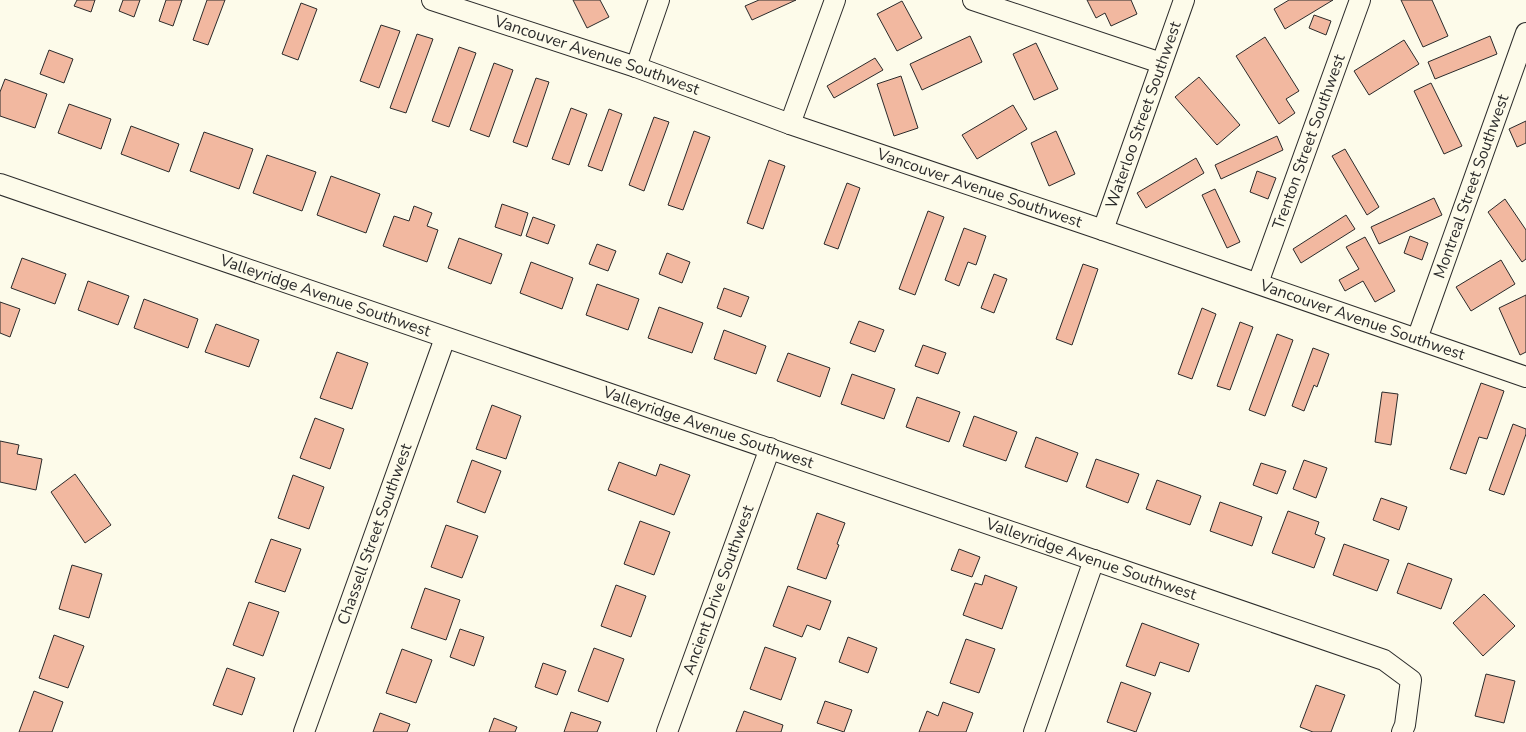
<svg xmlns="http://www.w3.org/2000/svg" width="1526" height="732" font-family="'Nunito Sans',sans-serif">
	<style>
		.building { fill: #f2b8a0; stroke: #2b2b2b }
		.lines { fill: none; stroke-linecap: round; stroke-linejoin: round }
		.minor-casing { stroke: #2b2b2b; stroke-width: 22 }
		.minor { stroke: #fdfbea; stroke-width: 20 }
		.labels { text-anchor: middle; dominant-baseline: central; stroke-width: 4; stroke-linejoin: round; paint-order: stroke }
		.street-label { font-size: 16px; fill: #2b2b2b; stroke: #fdfbea }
	</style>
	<rect width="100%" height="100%" fill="#fdfbea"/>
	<!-- building -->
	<path class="building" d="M 77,0 L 95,0 L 91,12 L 74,6 Z
		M 123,0 L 140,0 L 134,17 L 119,11 Z
		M 166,0 L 182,0 L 173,26 L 159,21 Z
		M 207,0 L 225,0 L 208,45 L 193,40 Z
		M 573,0 L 600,0 L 609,17 L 587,28 Z
		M 759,0 L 796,0 L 752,20 L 745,6 Z
		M 1087,0 L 1131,0 L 1137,14 L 1111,26 L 1105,13 L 1096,18 Z
		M 1289,0 L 1333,0 L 1285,29 L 1274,9 Z
		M 1401,0 L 1432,0 L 1448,36 L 1423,47 Z
		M 902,1 L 922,38 L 897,51 L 877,14 Z
		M 301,3 L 317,9 L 298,60 L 282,54 Z
		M 1314,15 L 1331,21 L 1326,35 L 1309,28 Z
		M 381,25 L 400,31 L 379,88 L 360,81 Z
		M 417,34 L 433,39 L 406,113 L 390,108 Z
		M 970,36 L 982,62 L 922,90 L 910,64 Z
		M 1490,36 L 1497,54 L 1435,79 L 1428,62 Z
		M 1265,37 L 1299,91 L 1286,99 L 1295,113 L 1279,124 L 1236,56 Z
		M 1404,40 L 1419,64 L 1369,95 L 1354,71 Z
		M 1036,43 L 1058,89 L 1034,100 L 1013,54 Z
		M 459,47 L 476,53 L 449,127 L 432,121 Z
		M 49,50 L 73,59 L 64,83 L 40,74 Z
		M 875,58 L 883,70 L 834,98 L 827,86 Z
		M 494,63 L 513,70 L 489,137 L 470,130 Z
		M 901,76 L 918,128 L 894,136 L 877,84 Z
		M 1199,77 L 1240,125 L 1217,145 L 1175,97 Z
		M 536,78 L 549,82 L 527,147 L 513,142 Z
		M 5,79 L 47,94 L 35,128 L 0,116 L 0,92 Z
		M 1431,83 L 1462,146 L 1444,154 L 1414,91 Z
		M 69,104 L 111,119 L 101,149 L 58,133 Z
		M 1013,105 L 1027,129 L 977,159 L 962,135 Z
		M 571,108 L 587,114 L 569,165 L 552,159 Z
		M 609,109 L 622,114 L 602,171 L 588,166 Z
		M 654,117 L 669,122 L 644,191 L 629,185 Z
		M 1526,121 L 1526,143 L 1517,147 L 1509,129 Z
		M 131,126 L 179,144 L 169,172 L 121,154 Z
		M 694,131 L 710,137 L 683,210 L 668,205 Z
		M 1056,131 L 1075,174 L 1049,186 L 1031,143 Z
		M 204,132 L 253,149 L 239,189 L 190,171 Z
		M 1277,136 L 1283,150 L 1221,179 L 1215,165 Z
		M 1345,149 L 1379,207 L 1367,215 L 1332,156 Z
		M 267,155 L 316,172 L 302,211 L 253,193 Z
		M 1196,158 L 1204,173 L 1146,208 L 1137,193 Z
		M 769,160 L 785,166 L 763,229 L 747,223 Z
		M 1257,171 L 1276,178 L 1268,199 L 1250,192 Z
		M 331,176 L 380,194 L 366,233 L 317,215 Z
		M 847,183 L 860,188 L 838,249 L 824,244 Z
		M 1215,189 L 1240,242 L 1227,248 L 1202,195 Z
		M 1434,198 L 1442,215 L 1379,244 L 1371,227 Z
		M 1505,199 L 1526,230 L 1526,259 L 1522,262 L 1488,212 Z
		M 502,204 L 528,213 L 521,236 L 495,227 Z
		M 414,206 L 432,213 L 427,226 L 438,230 L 427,262 L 383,246 L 394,216 L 409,221 Z
		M 928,211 L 944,217 L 915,295 L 899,289 Z
		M 1346,215 L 1355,229 L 1301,263 L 1293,249 Z
		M 533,217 L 555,225 L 548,244 L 526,236 Z
		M 964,228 L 986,236 L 976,265 L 968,262 L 959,286 L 945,280 Z
		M 1410,236 L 1428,243 L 1422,260 L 1404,253 Z
		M 1365,237 L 1395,291 L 1375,302 L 1363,281 L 1345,291 L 1339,280 L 1359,269 L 1346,247 Z
		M 459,238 L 502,254 L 491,284 L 448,268 Z
		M 597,244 L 616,251 L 608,271 L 589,264 Z
		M 667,253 L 690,262 L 682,283 L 659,274 Z
		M 22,258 L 66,274 L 55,304 L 11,288 Z
		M 1501,260 L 1515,284 L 1471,311 L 1456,287 Z
		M 531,262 L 573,278 L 562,309 L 520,293 Z
		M 1083,264 L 1098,269 L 1072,345 L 1056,339 Z
		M 994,274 L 1007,279 L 994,313 L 981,308 Z
		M 88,281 L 129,296 L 118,325 L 78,310 Z
		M 597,284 L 639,299 L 628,330 L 586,315 Z
		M 724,288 L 749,297 L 741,317 L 717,308 Z
		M 1526,295 L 1526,352 L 1520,355 L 1499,308 Z
		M 144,299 L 198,319 L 188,348 L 134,328 Z
		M 0,302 L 20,309 L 10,337 L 0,333 Z
		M 659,307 L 703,323 L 692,353 L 648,338 Z
		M 1202,308 L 1216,314 L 1192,379 L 1178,374 Z
		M 859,321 L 884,330 L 875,352 L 850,343 Z
		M 1240,322 L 1253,327 L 1230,390 L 1217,386 Z
		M 216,324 L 259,340 L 249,367 L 205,352 Z
		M 724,330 L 766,346 L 756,374 L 714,359 Z
		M 1277,334 L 1293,340 L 1265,416 L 1249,410 Z
		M 923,345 L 946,353 L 938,374 L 915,366 Z
		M 1313,348 L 1329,354 L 1317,387 L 1314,385 L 1304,411 L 1292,406 Z
		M 337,352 L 368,363 L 352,409 L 320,398 Z
		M 788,353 L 830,368 L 820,397 L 777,381 Z
		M 852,374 L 895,389 L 884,419 L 841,404 Z
		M 1481,383 L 1504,391 L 1487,439 L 1479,437 L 1466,474 L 1450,469 Z
		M 1382,392 L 1398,394 L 1391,445 L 1375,442 Z
		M 917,397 L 960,412 L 949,442 L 906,427 Z
		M 492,405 L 521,416 L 506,459 L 476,449 Z
		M 974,416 L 1017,432 L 1006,461 L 963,446 Z
		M 315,418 L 344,429 L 330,469 L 300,458 Z
		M 1513,424 L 1526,429 L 1526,434 L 1504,495 L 1489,490 Z
		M 1036,437 L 1078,453 L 1067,482 L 1025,467 Z
		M 0,441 L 19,445 L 17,454 L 42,459 L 36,490 L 0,482 Z
		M 1096,459 L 1139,474 L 1128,503 L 1086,487 Z
		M 472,460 L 501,471 L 485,513 L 457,502 Z
		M 1304,460 L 1327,468 L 1316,498 L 1293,489 Z
		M 619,462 L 656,476 L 660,464 L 690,475 L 674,515 L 608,490 Z
		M 1261,463 L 1286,471 L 1277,494 L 1253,485 Z
		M 75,474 L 111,525 L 85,543 L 51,492 Z
		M 293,475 L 324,487 L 309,529 L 278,518 Z
		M 1157,480 L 1201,496 L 1190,525 L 1146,509 Z
		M 1381,498 L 1407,507 L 1399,530 L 1373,520 Z
		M 1220,502 L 1262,517 L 1252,546 L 1210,531 Z
		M 1288,511 L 1319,522 L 1315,534 L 1325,538 L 1314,568 L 1272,553 Z
		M 817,513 L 845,523 L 837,544 L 839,545 L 826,579 L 797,569 Z
		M 640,521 L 670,532 L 654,575 L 624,564 Z
		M 446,525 L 478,536 L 462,578 L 431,567 Z
		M 271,539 L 301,549 L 285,592 L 255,582 Z
		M 1344,544 L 1389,560 L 1377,591 L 1333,575 Z
		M 959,549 L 980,557 L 972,577 L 951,570 Z
		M 1408,563 L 1452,579 L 1441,609 L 1397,593 Z
		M 72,565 L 102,574 L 89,618 L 59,609 Z
		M 985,575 L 1017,587 L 1002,629 L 963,615 L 975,583 L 982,585 Z
		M 616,585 L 646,596 L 631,637 L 601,626 Z
		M 788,586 L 831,601 L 820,630 L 807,625 L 802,637 L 773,626 Z
		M 425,588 L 460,600 L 446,640 L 411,628 Z
		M 1484,594 L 1515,626 L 1483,656 L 1453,623 Z
		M 249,602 L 279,612 L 263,656 L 233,645 Z
		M 1142,623 L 1199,644 L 1189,672 L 1160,662 L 1155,676 L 1126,666 Z
		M 460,629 L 484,637 L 474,666 L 450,657 Z
		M 54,635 L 84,646 L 68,688 L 39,678 Z
		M 848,637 L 877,648 L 868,673 L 839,662 Z
		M 966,639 L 995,649 L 979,693 L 950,683 Z
		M 765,647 L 796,658 L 781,700 L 750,689 Z
		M 594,648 L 624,659 L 608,702 L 578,691 Z
		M 402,649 L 432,660 L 416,703 L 386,693 Z
		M 543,663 L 566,671 L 557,695 L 535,687 Z
		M 227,668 L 255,678 L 242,715 L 213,705 Z
		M 1486,674 L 1515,681 L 1504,723 L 1475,716 Z
		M 1121,682 L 1151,693 L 1136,732 L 1107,722 Z
		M 1316,685 L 1345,695 L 1331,732 L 1313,732 L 1300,727 Z
		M 34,691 L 63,702 L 52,732 L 19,732 Z
		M 825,701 L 852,710 L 844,732 L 817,723 Z
		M 943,702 L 973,713 L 966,732 L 919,732 L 927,711 L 938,716 Z
		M 744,711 L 783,725 L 781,732 L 736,732 Z
		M 571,712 L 601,722 L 597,732 L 564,732 Z
		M 380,713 L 410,724 L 407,732 L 373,732 Z
		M 494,718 L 517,727 L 515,732 L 489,732 Z"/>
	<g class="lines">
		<defs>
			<g id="minor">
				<path id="s1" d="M 432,0 L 636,67 L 790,124 L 1103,230 L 1526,377"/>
				<path d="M 973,0 L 1161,63"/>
				<path d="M 636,67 L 659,0"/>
				<path d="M 790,124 L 835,0"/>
				<path id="s2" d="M 0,184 L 1384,660 L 1411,680 L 1405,725 L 1402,732"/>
				<path id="s3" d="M 1103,230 L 1184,0"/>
				<path id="s4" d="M 1258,283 L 1360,0"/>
				<path id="s5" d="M 1417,339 L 1526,33"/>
				<path id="s6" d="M 304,732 L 445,338"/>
				<path id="s7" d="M 667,732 L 770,448"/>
				<path d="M 1034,732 L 1094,560"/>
			</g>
		</defs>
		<!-- minor casing -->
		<use href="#minor" class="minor-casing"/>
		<!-- minor -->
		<use href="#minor" class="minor"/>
	</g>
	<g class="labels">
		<!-- street labels -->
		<g class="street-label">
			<text stroke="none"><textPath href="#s1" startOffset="174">Vancouver Avenue Southwest</textPath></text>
			<text stroke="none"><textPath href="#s3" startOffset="122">Waterloo Street Southwest</textPath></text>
			<text stroke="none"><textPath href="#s4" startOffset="150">Trenton Street Southwest</textPath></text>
			<text stroke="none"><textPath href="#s5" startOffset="162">Montreal Street Southwest</textPath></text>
			<text stroke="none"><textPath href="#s1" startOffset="579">Vancouver Avenue Southwest</textPath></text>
			<text stroke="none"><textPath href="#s2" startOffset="344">Valleyridge Avenue Southwest</textPath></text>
			<text stroke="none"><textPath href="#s1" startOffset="984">Vancouver Avenue Southwest</textPath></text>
			<text stroke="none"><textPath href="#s2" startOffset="749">Valleyridge Avenue Southwest</textPath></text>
			<text stroke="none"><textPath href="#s6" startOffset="210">Chassell Street Southwest</textPath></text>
			<text stroke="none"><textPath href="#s2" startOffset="1154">Valleyridge Avenue Southwest</textPath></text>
			<text stroke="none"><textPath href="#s7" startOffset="151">Ancient Drive Southwest</textPath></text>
		</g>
	</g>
</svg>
